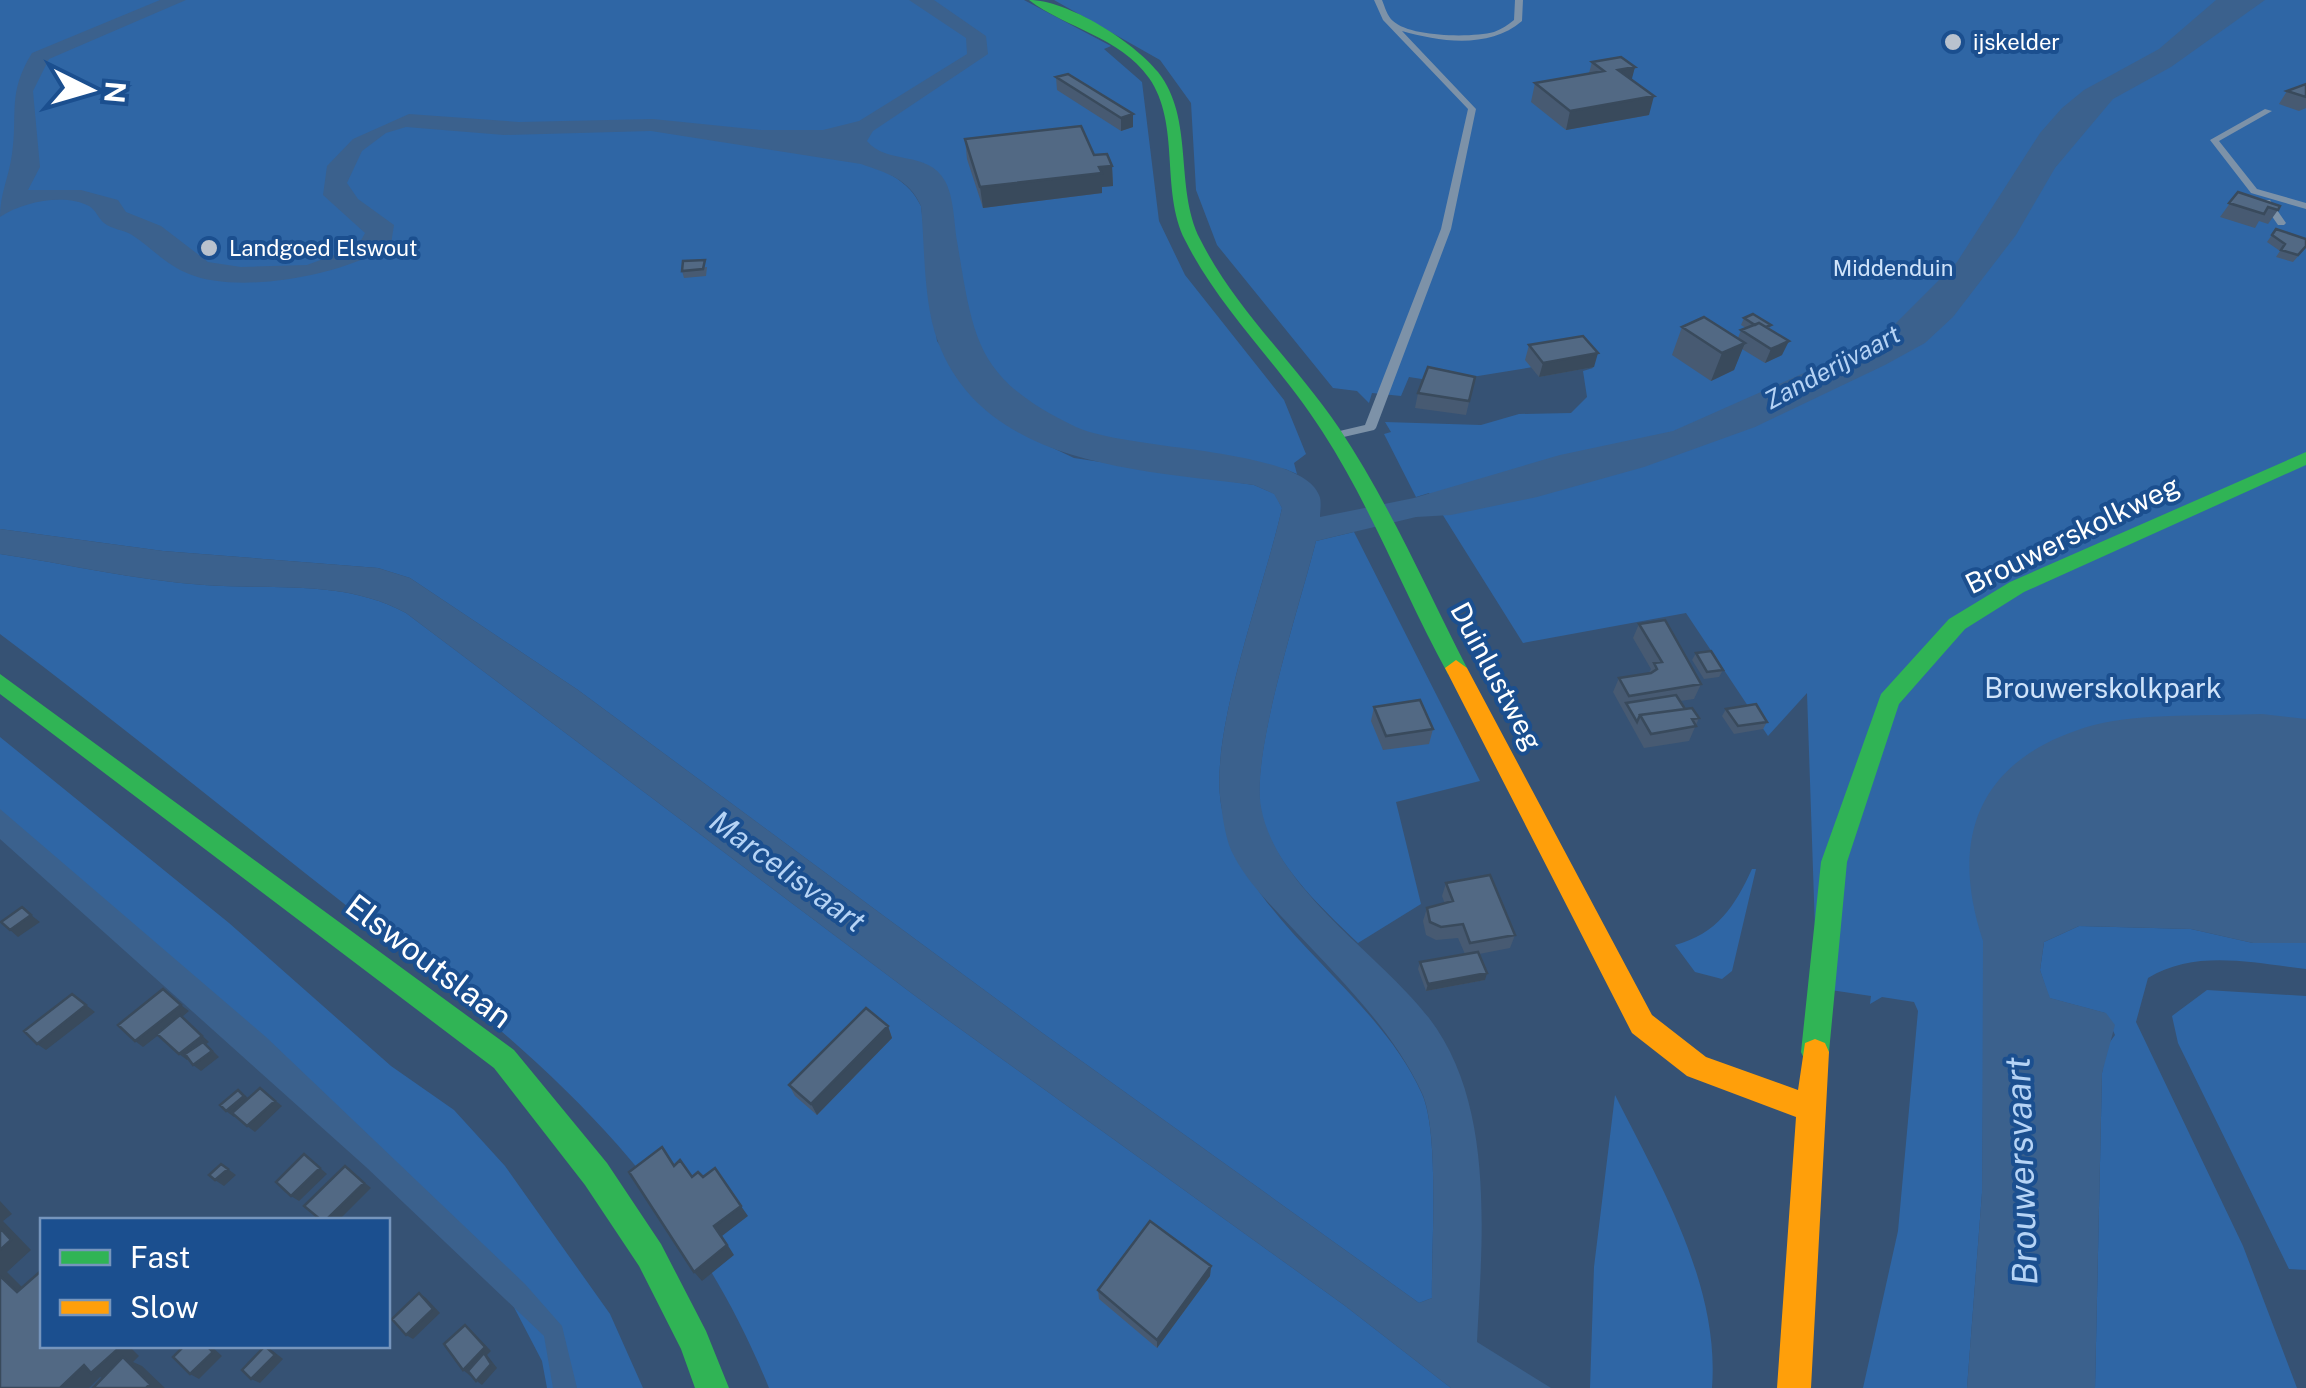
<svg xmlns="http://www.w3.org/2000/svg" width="2306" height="1388" font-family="'Public Sans',sans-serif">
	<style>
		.green { fill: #2f66a5 }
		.water { fill: #3b618d }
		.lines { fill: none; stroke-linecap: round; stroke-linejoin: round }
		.lane { fill: #7d92a8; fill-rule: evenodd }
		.fast { fill: #30b455; fill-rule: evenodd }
		.slow { fill: #ff9f0a; fill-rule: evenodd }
		.wall { fill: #475a72 }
		.shaded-wall { fill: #394a5c }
		.building { fill: #526984; stroke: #394a5c; stroke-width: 2.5 }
		.poi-dot { fill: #b9c2ce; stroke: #1b4f8f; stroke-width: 4 }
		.labels { text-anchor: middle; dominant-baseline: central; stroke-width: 8; stroke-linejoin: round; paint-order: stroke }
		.far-poi-label { font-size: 22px; fill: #fff; stroke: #1b4f8f; text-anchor: start }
		.far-park-label { font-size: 22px; fill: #cfe3fa; stroke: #1b4f8f }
		.far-water-label { font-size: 25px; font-style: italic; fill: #b5d3f5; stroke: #1b4f8f }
		.street-label { font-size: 28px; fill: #fff; stroke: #1b4f8f }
		.park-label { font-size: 28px; fill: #cfe3fa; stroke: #1b4f8f }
		.water-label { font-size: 30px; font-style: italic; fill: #b5d3f5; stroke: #1b4f8f }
		.near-street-label { font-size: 32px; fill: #fff; stroke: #1b4f8f }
		.near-water-label { font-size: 35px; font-style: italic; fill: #b5d3f5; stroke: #1b4f8f }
	</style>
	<rect width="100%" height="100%" fill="#365274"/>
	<!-- green -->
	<path class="green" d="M 0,0 L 1024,0 L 1111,46 L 1104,49 L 1142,82 L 1159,221 L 1185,275 L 1284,400 L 1306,454 L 1294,463 L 1297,474 L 1285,469 L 1092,451 L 989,384 L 963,338 L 935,180 L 857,152 L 758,146 C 808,155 897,153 921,206 L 937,341 L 991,412 L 1015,430 L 1074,458 L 1254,485 L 1275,494 L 1282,508 C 1265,586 1209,731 1221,804 C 1240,921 1374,986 1422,1094 C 1440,1134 1431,1250 1432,1298 L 1419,1303 L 1041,1032 L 578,690 L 410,578 L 378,568 L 163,551 L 0,529 Z
		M 1054,0 L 2306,0 L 2306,903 L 2074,887 L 1984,1013 L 1982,1193 L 1967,1388 L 1863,1388 L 1898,1231 L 1918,1011 L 1914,1002 L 1882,997 L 1870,1004 L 1871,996 L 1817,988 L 1807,693 L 1768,736 L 1686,613 L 1523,643 L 1429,493 L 1416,497 L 1384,434 L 1391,432 L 1385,422 L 1481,425 L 1519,414 L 1571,413 L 1587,397 L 1583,371 L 1593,368 L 1577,349 L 1529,358 L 1533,367 L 1441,382 L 1409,377 L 1401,396 L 1372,393 L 1369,403 L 1357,391 L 1333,388 L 1217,245 L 1196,190 L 1191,103 L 1160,60 Z
		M 1354,532 L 1480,781 L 1396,802 L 1421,904 L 1358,943 C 1322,908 1267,859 1260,805 C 1253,745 1300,605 1316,541 Z
		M 0,554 C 67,564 136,580 204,585 C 273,590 344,579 406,613 L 934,1010 L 1344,1305 L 1451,1388 L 769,1388 C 673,1151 504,1030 310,877 C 207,795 105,713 0,634 Z
		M 0,737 L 229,923 L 391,1066 L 454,1110 L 505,1166 L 610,1314 L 643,1388 L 547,1388 L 542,1361 L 505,1290 L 0,831 Z
		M 1752,869 L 1756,869 L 1732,971 L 1722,979 L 1695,972 L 1675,945 C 1717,934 1735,906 1752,869 Z
		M 2079,926 L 2191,929 L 2253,943 L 2306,943 L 2306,969 C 2252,963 2196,949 2148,978 L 2136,1022 L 2243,1246 L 2297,1388 L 2095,1388 L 2102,1073 L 2107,1046 L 2115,1035 L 2105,1013 L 2049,998 L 2040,970 L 2044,942 Z
		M 2207,990 L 2306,996 L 2306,1270 L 2289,1269 L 2178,1043 L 2172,1016 Z
		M 1615,1095 C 1660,1184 1720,1285 1712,1388 L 1590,1388 L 1594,1267 Z"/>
	<!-- water -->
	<path class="water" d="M 160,0 L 186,0 L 49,59 L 33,91 L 40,167 L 28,190 L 81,190 L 118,200 L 126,212 L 161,226 L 208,262 L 241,267 L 307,265 L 358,246 L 365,233 L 323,195 L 327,166 L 353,139 L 409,114 L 519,122 L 653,119 L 761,130 L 823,130 L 859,121 L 967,54 L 966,38 L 909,0 L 934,0 L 986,36 L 988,54 L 873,131 L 867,141 C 886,165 928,150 945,181 C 954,197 954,223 957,241 C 974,342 976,379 1076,427 C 1128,451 1300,447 1319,495 C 1322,501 1320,511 1320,517 L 1414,498 L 1560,455 L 1673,431 L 1842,356 L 1892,327 L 1957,262 L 2040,133 L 2062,108 L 2084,90 L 2159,49 L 2216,0 L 2265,0 L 2171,67 L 2113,99 L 2055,168 L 2016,235 L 1953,317 L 1925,343 L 1885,365 L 1755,427 L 1644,467 L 1537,497 L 1451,515 L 1416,517 L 1316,541 C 1301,601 1251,752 1261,807 C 1275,888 1381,955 1429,1018 C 1496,1105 1482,1240 1477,1342 L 1551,1388 L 1451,1388 L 1344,1305 L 934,1010 L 406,613 C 344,579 273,590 204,585 C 136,580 67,564 0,554 L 0,529 L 163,551 L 378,568 L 410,578 L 578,690 L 1041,1032 L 1419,1303 L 1432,1298 C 1431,1250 1440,1133 1422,1093 C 1394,1032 1342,981 1296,932 C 1274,908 1249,885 1234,856 C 1226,842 1223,820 1221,804 C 1209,731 1265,586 1282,508 L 1274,494 L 1254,485 C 1143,470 985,467 938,342 C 923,302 925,248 921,206 C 909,179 887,173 861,164 L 651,131 L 504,135 L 406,127 L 386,133 L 362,151 L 347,183 L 358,199 L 394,225 L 391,244 C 347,275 240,295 189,274 C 166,265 152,248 132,235 C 124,230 111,229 104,223 C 98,218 96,210 89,206 C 64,193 22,202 0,217 C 0,193 9,177 12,154 C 18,113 7,93 32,53 Z
		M 2262,714 L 2306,719 L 2306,943 L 2253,943 L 2191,929 L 2079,926 L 2044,942 L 2040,970 L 2050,998 L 2106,1013 L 2115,1025 L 2102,1073 L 2095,1388 L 1967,1388 L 1982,1193 L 1983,941 C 1947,833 1982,756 2094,725 C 2138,713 2214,716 2262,714 Z
		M 0,809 L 266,1037 L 525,1284 L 562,1326 L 577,1388 L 553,1388 L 544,1336 L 366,1167 L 0,839 Z"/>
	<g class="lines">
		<!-- lane -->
		<path class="lane" d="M 1374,0 L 1382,0 C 1385,7 1387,16 1393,21 C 1410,37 1471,38 1494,32 C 1502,29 1508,25 1514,20 L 1515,0 L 1523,0 L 1522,21 C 1490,49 1440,42 1402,31 L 1476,109 L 1451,229 L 1376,428 L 1374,430 L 1335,439 L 1329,435 L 1331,433 L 1365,425 L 1441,229 L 1468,109 L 1383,20 Z
			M 2265,109 L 2272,111 L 2219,141 L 2257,189 L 2306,203 L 2306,209 L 2251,193 L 2210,140 Z
			M 2264,200 L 2270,200 L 2286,223 L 2284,225 L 2278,225 L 2262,202 Z"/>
		<!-- fast -->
		<path class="fast" d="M 1029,0 C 1068,0 1134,42 1158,72 C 1195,119 1174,187 1200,239 C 1235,309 1295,363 1339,428 C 1389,503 1426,588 1467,668 L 1464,674 L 1448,674 C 1404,594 1372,508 1322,431 C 1280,365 1220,310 1185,240 C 1160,190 1181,124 1149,78 C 1119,36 1067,29 1029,0 Z
			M 2306,452 L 2306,465 L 2024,592 L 1965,629 L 1899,704 L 1847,862 L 1829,1052 L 1825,1061 L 1815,1065 L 1805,1061 L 1801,1052 L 1821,862 L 1881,694 L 1949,619 L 2010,582 Z
			M 0,674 L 514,1050 L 607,1163 L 661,1244 L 706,1331 L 729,1388 L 695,1388 L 681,1349 L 639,1266 L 585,1185 L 494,1068 L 0,694 Z"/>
		<!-- slow -->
		<path class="slow" d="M 1456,660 L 1467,668 L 1652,1015 L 1706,1057 L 1798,1090 L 1805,1043 L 1815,1039 L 1825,1043 L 1829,1052 L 1811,1388 L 1777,1388 L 1796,1117 L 1687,1076 L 1632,1033 L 1445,668 Z"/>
	</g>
	<!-- wall -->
	<path class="wall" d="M 1592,62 L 1635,67 L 1631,79 L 1649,115 L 1566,130 L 1531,102 L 1535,83 L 1589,73 Z
		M 1056,77 L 1133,114 L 1133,127 L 1121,131 L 1057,90 Z
		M 2306,84 L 2306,108 L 2299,111 L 2279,104 L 2287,91 Z
		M 965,139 L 1094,155 L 1112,166 L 1113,186 L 1102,187 L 1102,193 L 983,208 L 967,159 Z
		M 2238,192 L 2278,210 L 2268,224 L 2259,221 L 2255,228 L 2220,217 Z
		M 2276,229 L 2306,247 L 2293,262 L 2276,257 L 2280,251 L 2267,242 Z
		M 707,267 L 706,276 L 684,278 L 682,271 Z
		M 1744,318 L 1771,325 L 1769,329 L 1782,355 L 1765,363 L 1742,349 L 1734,370 L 1711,381 L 1672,355 L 1682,327 L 1738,338 L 1741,330 L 1746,328 L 1741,325 Z
		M 1529,345 L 1594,367 L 1539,377 L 1525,360 Z
		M 1475,377 L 1466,415 L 1415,408 L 1418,393 Z
		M 1639,624 L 1701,684 L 1694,699 L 1680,701 L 1685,709 L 1699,718 L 1689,741 L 1644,748 L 1613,692 L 1619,678 L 1649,673 L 1651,669 L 1633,638 Z
		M 1696,653 L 1723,670 L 1719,677 L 1704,679 L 1692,660 Z
		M 1374,707 L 1433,729 L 1429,744 L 1383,750 L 1371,721 Z
		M 1726,709 L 1767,722 L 1763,729 L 1734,734 L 1722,716 Z
		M 1446,883 L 1515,935 L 1510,948 L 1479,954 L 1485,980 L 1426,991 L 1418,969 L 1420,962 L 1465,954 L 1458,938 L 1436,940 L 1426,935 L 1423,921 L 1427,908 L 1445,904 L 1442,896 Z
		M 888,1026 L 892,1038 L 817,1115 L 795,1096 L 789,1085 Z
		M 1211,1266 L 1210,1276 L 1157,1348 L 1099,1299 L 1098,1290 Z"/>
	<!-- shaded-wall -->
	<path class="shaded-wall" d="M 1635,67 L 1630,86 L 1618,70 Z
		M 1654,96 L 1649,115 L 1566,130 L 1570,111 Z
		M 1133,114 L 1133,127 L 1121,131 L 1121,118 Z
		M 1112,166 L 1113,186 L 1102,187 L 1102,193 L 983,208 L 980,187 Z
		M 1789,341 L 1782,355 L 1765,363 L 1771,349 Z
		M 1745,343 L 1734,370 L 1711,381 L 1722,353 Z
		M 1598,353 L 1594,367 L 1539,377 L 1543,363 Z
		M 31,915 L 40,922 L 18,937 L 10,930 Z
		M 1487,973 L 1485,980 L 1426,991 L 1428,984 Z
		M 72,994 L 95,1012 L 46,1050 L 37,1044 Z
		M 181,1005 L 189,1011 L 182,1017 L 209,1042 L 206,1044 L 219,1057 L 201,1071 L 193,1065 L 206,1045 L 187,1060 L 179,1054 L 182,1017 L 143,1047 L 135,1041 Z
		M 888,1026 L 892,1038 L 817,1115 L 811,1104 Z
		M 260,1088 L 282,1106 L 255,1132 L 247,1126 Z
		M 238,1090 L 252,1101 L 234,1117 L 226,1111 Z
		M 304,1154 L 327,1174 L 299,1201 L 291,1196 Z
		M 345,1166 L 371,1188 L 339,1220 L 326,1220 Z
		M 228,1169 L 236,1175 L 224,1186 L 215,1180 Z
		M 0,1201 L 12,1214 L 3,1221 L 31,1250 L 7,1272 L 37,1302 L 17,1292 L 0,1278 Z
		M 741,1206 L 748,1216 L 722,1236 L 734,1255 L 702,1281 L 694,1272 L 714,1226 Z
		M 1211,1266 L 1210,1276 L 1157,1348 L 1157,1340 Z
		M 419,1293 L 426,1298 L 440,1313 L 413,1339 L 406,1335 Z
		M 465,1325 L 471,1330 L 491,1351 L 487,1355 L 497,1368 L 482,1385 L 463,1370 Z
		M 117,1346 L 129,1346 L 139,1356 L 133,1362 L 142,1366 L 165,1388 L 146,1388 L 111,1381 L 100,1377 L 89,1388 L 60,1388 L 84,1365 Z
		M 207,1346 L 211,1346 L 222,1356 L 199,1379 L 190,1374 Z
		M 265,1346 L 273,1351 L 283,1359 L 260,1383 L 251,1379 Z"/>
	<!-- building -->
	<path class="building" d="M 1621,57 L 1635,67 L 1618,70 L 1654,96 L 1570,111 L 1535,83 L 1604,71 L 1592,62 Z
		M 1068,74 L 1133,114 L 1121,118 L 1056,77 Z
		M 2306,84 L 2306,97 L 2287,91 Z
		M 1081,126 L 1094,155 L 1107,154 L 1112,166 L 1099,167 L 1102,173 L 980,187 L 965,139 Z
		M 2238,192 L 2280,206 L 2278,210 L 2268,207 L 2264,214 L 2229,203 Z
		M 2276,229 L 2306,239 L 2306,246 L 2298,255 L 2281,250 L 2285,244 L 2272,235 Z
		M 705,260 L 703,269 L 682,271 L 683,261 Z
		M 1753,314 L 1771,325 L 1766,327 L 1759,323 L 1755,325 L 1744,318 Z
		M 1704,317 L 1745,343 L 1722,353 L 1682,327 Z
		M 1759,323 L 1789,341 L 1771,349 L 1741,330 Z
		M 1583,336 L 1598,353 L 1543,363 L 1529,345 Z
		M 1428,367 L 1475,377 L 1469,401 L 1418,393 Z
		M 1665,620 L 1701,684 L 1629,696 L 1619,678 L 1651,673 L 1657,669 L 1654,663 L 1662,662 L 1639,624 Z
		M 1711,651 L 1723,670 L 1707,672 L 1696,653 Z
		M 1676,695 L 1685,709 L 1640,715 L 1637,722 L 1626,703 Z
		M 1420,700 L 1433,729 L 1386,736 L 1374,707 Z
		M 1756,704 L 1767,722 L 1738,726 L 1726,709 Z
		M 1692,708 L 1699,718 L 1692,719 L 1696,726 L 1651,734 L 1640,715 Z
		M 1490,875 L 1515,935 L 1470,943 L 1463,924 L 1441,927 L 1430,922 L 1427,908 L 1453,901 L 1446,883 Z
		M 22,907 L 31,915 L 10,930 L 1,922 Z
		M 1478,952 L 1487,973 L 1428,984 L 1420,962 Z
		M 163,989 L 181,1005 L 135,1041 L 118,1025 Z
		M 72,994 L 86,1005 L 37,1044 L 24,1031 Z
		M 866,1008 L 888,1026 L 811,1104 L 789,1085 Z
		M 180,1015 L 202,1036 L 179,1054 L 157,1034 Z
		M 203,1042 L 212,1051 L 193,1065 L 185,1054 Z
		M 260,1088 L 275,1101 L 247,1126 L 232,1113 Z
		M 238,1090 L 244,1096 L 226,1111 L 220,1105 Z
		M 662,1147 L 674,1166 L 680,1160 L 692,1177 L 698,1172 L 703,1177 L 715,1168 L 741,1206 L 714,1226 L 727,1245 L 694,1272 L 629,1172 Z
		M 304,1154 L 320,1168 L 291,1196 L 276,1182 Z
		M 221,1164 L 228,1169 L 215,1180 L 209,1175 Z
		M 345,1166 L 364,1183 L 326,1220 L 321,1220 L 304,1206 Z
		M 1150,1221 L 1211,1266 L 1157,1340 L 1098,1290 Z
		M 0,1228 L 11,1240 L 0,1250 Z
		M 42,1270 L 42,1346 L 117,1346 L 119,1348 L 91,1373 L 84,1365 L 60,1388 L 0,1388 L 0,1276 L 17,1292 Z
		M 419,1293 L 433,1309 L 406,1335 L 392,1319 Z
		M 465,1325 L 485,1347 L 463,1370 L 444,1344 Z
		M 184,1346 L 207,1346 L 213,1352 L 190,1374 L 173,1357 Z
		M 265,1346 L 275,1355 L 251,1379 L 242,1370 Z
		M 484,1353 L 491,1364 L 476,1381 L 468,1371 Z
		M 123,1357 L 150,1384 L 146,1388 L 93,1388 Z"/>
	<!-- markers -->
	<g class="poi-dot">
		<circle cx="1953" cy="42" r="10"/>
		<circle cx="209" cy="248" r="10"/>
	</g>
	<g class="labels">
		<!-- far-poi labels -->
		<g class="far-poi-label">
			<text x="1973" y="42">ijskelder</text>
			<text x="229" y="248">Landgoed Elswout</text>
		</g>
		<!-- far-park labels -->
		<g class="far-park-label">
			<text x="1893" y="268">Middenduin</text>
		</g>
		<!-- far-water labels -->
		<g class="far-water-label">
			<text transform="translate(1832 367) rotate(-28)">Zanderijvaart</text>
		</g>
		<!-- street labels -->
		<g class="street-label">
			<text transform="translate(2072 534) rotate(-26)">Brouwerskolkweg</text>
			<text transform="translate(1497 676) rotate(62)">Duinlustweg</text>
		</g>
		<!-- park labels -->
		<g class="park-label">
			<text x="2103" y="687">Brouwerskolkpark</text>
		</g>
		<!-- water labels -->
		<g class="water-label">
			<text transform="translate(788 871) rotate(36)">Marcelisvaart</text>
		</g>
		<!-- near-street labels -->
		<g class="near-street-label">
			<text transform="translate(429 961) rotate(37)">Elswoutslaan</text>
		</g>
		<!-- near-water labels -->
		<g class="near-water-label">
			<text transform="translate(2021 1171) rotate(-92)">Brouwersvaart</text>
		</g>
	</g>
	<!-- legend -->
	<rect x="40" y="1218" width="350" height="130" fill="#1b4f8f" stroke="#7695bc" stroke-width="2.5"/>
	<rect x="60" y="1250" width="50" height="15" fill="#30b455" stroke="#7695bc" stroke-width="2.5"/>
	<text x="130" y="1268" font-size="30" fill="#ffffff">Fast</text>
	<rect x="60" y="1300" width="50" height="15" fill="#ff9f0a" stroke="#7695bc" stroke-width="2.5"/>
	<text x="130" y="1318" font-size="30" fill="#ffffff">Slow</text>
	<!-- north arrow -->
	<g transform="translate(90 90) rotate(95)" stroke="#1b4f8f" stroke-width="8" paint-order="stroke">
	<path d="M0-8L18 38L0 25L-18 38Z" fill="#ffffff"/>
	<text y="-15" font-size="28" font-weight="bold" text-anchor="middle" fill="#ffffff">N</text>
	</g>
</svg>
